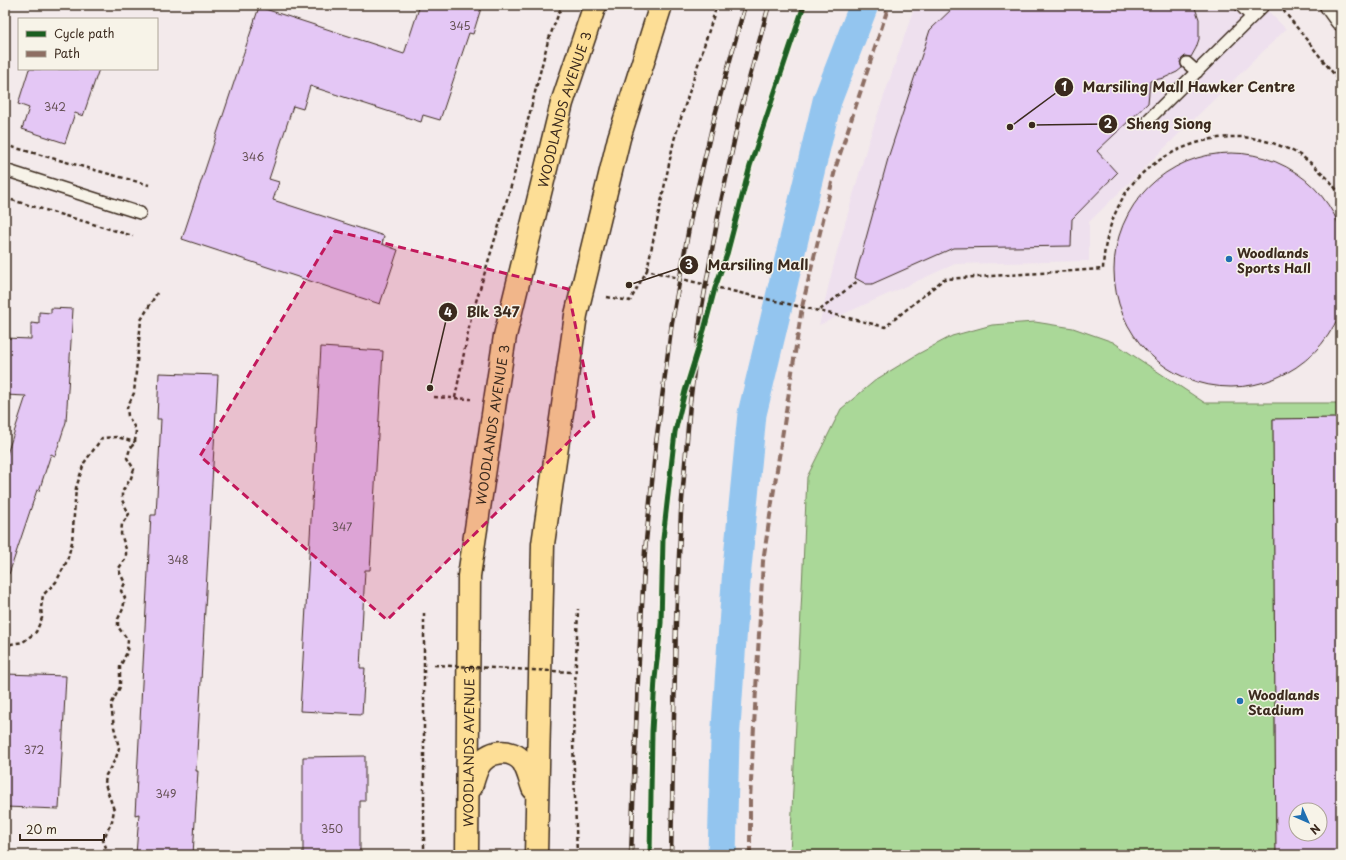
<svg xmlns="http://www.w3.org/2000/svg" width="1346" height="860" font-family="'Playpen Sans',sans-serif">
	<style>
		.built { fill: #eee0ee }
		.green { fill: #aad898; stroke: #72815b }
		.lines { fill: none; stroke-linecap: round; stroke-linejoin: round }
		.canal { stroke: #93c5ef; stroke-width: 29 }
		.building { fill: #e4c7f5; stroke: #3b2a1e; fill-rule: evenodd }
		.service-casing { stroke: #3b2a1e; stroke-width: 14 }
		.minor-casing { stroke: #3b2a1e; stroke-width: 25 }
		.primary-casing { stroke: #3b2a1e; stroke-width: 25 }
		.path { stroke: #3b2a1e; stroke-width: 2.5; stroke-dasharray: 4 3; stroke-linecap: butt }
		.service { stroke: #f7f3e8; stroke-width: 11 }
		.minor { stroke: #f7f3e8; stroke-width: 22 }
		.primary { stroke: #fdde96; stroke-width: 22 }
		.rail-casing { stroke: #3b2a1e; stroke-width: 4.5 }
		.rail { stroke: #f7f3e8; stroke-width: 3; stroke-dasharray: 9; stroke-linecap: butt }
		.path-bridge { stroke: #3b2a1e; stroke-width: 2.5; stroke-dasharray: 4 3; stroke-linecap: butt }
		.quiet { stroke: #8d6e63; stroke-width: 4; stroke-dasharray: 8 4; stroke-linecap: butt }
		.cycleway-casing { stroke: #f7f3e8; stroke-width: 8 }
		.cycleway { stroke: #1b5e20; stroke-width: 5 }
		.marked { fill: #c2185b; fill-opacity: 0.2; stroke: #c2185b; stroke-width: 3; stroke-dasharray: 8 5; stroke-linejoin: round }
		.poi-dot { fill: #1f6fb2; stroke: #f7f3e8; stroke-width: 1.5 }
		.labels { text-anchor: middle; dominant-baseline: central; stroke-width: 3; stroke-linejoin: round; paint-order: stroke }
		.number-label { font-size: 11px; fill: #655154 }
		.street-label { font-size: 13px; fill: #3b2a1e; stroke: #f7f3e8 }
		.poi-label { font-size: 13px; font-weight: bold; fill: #3b2a1e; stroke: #f7f3e8; text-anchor: start }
		.leader { fill: none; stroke: #3b2a1e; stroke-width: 1.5 }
		.callout-dot { fill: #3b2a1e; stroke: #f7f3e8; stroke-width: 1.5 }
		.mark-label { font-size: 12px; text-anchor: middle; font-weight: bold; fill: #fff }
		.callout-label { font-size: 14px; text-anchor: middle; font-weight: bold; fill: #3b2a1e; stroke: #f7f3e8; stroke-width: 3; stroke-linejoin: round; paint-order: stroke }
	</style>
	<rect width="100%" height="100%" fill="#f3eaeb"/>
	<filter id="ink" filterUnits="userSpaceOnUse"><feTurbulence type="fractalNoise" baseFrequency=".025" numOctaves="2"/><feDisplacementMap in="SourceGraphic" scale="8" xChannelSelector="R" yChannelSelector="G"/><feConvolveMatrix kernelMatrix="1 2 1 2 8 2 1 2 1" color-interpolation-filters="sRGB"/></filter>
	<g filter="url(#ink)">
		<!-- built -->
		<path class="built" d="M 915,5 L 1262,5 L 1286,29 L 1089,222 L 1089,261 L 955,264 L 819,325 L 836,255 L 868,143 Z"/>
		<!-- green -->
		<path class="green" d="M 1035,322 L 1073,328 L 1113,342 L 1205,403 L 1341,403 L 1341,506 L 1340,418 L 1273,419 L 1276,855 L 790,855 L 807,477 L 841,409 L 877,379 L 918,354 L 952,336 L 992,325 Z"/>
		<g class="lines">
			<!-- canal -->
			<path class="canal" d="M 722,855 L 725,741 L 737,568 L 752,414 L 827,101 L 864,5"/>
		</g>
		<!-- building -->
		<path class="building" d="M 420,5 L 482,5 L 473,34 L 469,33 L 440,120 L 423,115 L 421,122 L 310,86 L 303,109 L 293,106 L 269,179 L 279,182 L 273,200 L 384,236 L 382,244 L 398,250 L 380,304 L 182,239 L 259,7 L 404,54 Z
			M 956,5 L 1194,5 L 1199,19 L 1199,39 L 1196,48 L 1191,57 L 1185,56 L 1182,59 L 1180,62 L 1182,68 L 1177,72 L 1164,78 L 1150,81 L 1148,103 L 1097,151 L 1117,173 L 1072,219 L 1071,246 L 953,248 L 872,284 L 866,284 L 855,278 L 889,155 L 930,30 Z
			M 29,69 L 99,69 L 83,116 L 75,113 L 65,143 L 22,129 L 29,108 L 18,104 Z
			M1114 270a117 117 0 1 1 234 0a117 117 0 1 1-234 0Z
			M 51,308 L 73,309 L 66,422 L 55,456 L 51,454 L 39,491 L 37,490 L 9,574 L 5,573 L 5,460 L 26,396 L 5,395 L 5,338 L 31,339 L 31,323 L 39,324 L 39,312 L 51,313 Z
			M 321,347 L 383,351 L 370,570 L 365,570 L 360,668 L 365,668 L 362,714 L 300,711 Z
			M 159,373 L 218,375 L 196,771 L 198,771 L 193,855 L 136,855 L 139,814 L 135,815 L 151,515 L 156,515 L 161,419 L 157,419 Z
			M 1340,418 L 1341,784 L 1340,784 L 1340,855 L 1276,855 L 1273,419 ZM 1296,810 L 1320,810 L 1320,834 L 1296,834 Z
			M 5,674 L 66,676 L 59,809 L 5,807 Z
			M 365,756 L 365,801 L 360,801 L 360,855 L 303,855 L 303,757 Z"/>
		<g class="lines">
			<defs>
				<path id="service" d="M 1240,5 L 1252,17
					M 1187,63 L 1197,72
					M 1149,119 L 1264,5
					M 5,170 L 140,213"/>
				<path id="minor" d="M 1331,5 L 1341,19"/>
				<g id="primary">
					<path d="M 471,787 C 473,781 475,773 478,767 C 487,750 511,747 523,762 C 528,770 530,780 533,788"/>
					<path id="s1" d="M 467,855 L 469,576 L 495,401 L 505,336 L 562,103 L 595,5"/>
					<path d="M 536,855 L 543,544 L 576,315 L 619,138 L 661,5"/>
				</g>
			</defs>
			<!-- service casing -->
			<use href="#service" class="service-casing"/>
			<!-- minor casing -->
			<use href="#minor" class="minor-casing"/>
			<!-- primary casing -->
			<use href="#primary" class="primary-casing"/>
			<!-- path -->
			<path class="path" d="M 1283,10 L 1341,83
				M 5,145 L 149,185
				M 5,198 L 133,236
				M 647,270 L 674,140 L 717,5
				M 607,297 L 630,301 L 647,270 C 726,291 806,307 885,327 L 944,279 L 1103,269 C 1104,242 1111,218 1125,194 C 1146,160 1194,137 1234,137 C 1254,136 1280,144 1298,154 C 1307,159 1319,170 1326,177 C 1332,182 1336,190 1341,196
				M 820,310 L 859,280
				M 434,397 L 471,399
				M 455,398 L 471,318 L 512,183 L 548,41 L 562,5
				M 424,613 L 424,855
				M 5,664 L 5,651 L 11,644 L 23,642 L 36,632 L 42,618 L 41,608 L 43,595 L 56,582 L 67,561 L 72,542 L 76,488 L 84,463 L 102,438 L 117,437 L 135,442
				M 5,853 L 13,855
				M 109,855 L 103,840 L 112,821 L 114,810 L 105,784 L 106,775 L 116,758 L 119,748 L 114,727 L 111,705 L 120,687 L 120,667 L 127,652 L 128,640 L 118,627 L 118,619 L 123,609 L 125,598 L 121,591 L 125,583 L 120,573 L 119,568 L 126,558 L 126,549 L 121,534 L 122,524 L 129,514 L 122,500 L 122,492 L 131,478 L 134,469 L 127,458 L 130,449 L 135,442 L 136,430 L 128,416 L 127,408 L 134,393 L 141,320 L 157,293
				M 577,855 L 573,742 L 578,609"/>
			<!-- service -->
			<use href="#service" class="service"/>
			<!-- minor -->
			<use href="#minor" class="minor"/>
			<!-- primary -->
			<use href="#primary" class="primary"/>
			<defs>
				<path id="rail" d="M 631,855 L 638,678 L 645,551 L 656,443 L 672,322 L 692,211 L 715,115 L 745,5
					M 671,855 L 676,622 L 681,512 L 690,403 L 702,307 L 719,211 L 741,109 L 769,5"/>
			</defs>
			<!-- rail casing -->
			<use href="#rail" class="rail-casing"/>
			<!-- rail -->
			<use href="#rail" class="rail"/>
			<!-- path-bridge -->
			<path class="path-bridge" d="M 434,665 L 572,672"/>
			<!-- quiet -->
			<path class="quiet" d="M 750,855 L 750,800 L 763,561 L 802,307 L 836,166 L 889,5"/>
			<defs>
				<path id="cycleway" d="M 650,855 L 652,731 L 655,679 L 661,623 L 663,539 L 675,432 L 685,391 L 704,330 L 715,288 L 727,254 L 750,166 L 804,5"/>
			</defs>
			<!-- cycleway casing -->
			<use href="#cycleway" class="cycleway-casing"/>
			<!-- cycleway -->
			<use href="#cycleway" class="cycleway"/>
		</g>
	</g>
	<!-- marked area -->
	<path class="marked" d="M 335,231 L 568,289 L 594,417 L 387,620 L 200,456 Z"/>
	<!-- markers -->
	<g class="poi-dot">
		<circle cx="1229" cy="259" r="4"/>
		<circle cx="1240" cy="701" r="4"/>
	</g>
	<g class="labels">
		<!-- number labels -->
		<g class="number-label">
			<text x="460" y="25">345</text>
			<text x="55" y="106">342</text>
			<text x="253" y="156">346</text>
			<text x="342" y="526">347</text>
			<text x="178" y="559">348</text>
			<text x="34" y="749">372</text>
			<text x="166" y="793">349</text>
			<text x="332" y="828">350</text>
		</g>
		<!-- street labels -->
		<g class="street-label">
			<text stroke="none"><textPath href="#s1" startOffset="756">WOODLANDS AVENUE 3</textPath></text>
			<text stroke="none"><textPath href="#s1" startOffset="432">WOODLANDS AVENUE 3</textPath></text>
			<text stroke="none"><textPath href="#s1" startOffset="109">WOODLANDS AVENUE 3</textPath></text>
		</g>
		<!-- poi labels -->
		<g class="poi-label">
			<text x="1237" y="252">Woodlands<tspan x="1237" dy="15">Sports Hall</tspan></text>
			<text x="1248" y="694">Woodlands<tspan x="1248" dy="15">Stadium</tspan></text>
		</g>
	</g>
	<!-- callouts -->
	<path class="leader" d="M1010 127L1064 87M1032 125L1108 124M629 285L689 265M430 388L448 312"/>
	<g class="callout-dot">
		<circle cx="1010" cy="127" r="4"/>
		<circle cx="1032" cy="125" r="4"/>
		<circle cx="629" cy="285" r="4"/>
		<circle cx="430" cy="388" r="4"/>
		<circle cx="1064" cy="87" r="10"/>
		<circle cx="1108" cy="124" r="10"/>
		<circle cx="689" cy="265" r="10"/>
		<circle cx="448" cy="312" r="10"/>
	</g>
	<g class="mark-label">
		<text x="1064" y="91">1</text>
		<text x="1108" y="128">2</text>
		<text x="689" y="269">3</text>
		<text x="448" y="317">4</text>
	</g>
	<g class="callout-label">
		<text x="1189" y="92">Marsiling Mall Hawker Centre</text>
		<text x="1169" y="129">Sheng Siong</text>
		<text x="758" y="270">Marsiling Mall</text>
		<text x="493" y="317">Blk 347</text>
	</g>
	<!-- margin -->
	<rect width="1346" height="860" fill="none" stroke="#f7f3e8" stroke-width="20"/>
	<rect x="10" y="10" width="1326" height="840" fill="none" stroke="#3b2a1e" stroke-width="1.5" filter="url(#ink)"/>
	<!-- legend -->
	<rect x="18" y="18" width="140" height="52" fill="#f7f3e8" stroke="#aca397"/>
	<rect x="26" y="31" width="20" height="6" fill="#1b5e20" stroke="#aca397"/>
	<text x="54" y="38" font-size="12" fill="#3b2a1e">Cycle path</text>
	<rect x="26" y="51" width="20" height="6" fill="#8d6e63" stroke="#aca397"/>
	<text x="54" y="58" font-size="12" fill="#3b2a1e">Path</text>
	<!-- north arrow -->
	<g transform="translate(1308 822) rotate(135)"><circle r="19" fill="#f7f3e8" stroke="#aca397"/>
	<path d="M0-3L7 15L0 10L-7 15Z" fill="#1f6fb2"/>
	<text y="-6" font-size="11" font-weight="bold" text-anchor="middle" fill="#3b2a1e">N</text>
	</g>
	<!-- scale -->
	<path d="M20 834v6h84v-6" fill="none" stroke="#3b2a1e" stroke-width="2"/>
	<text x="26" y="834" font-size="12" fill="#3b2a1e" stroke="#f7f3e8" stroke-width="3" paint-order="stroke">20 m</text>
</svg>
